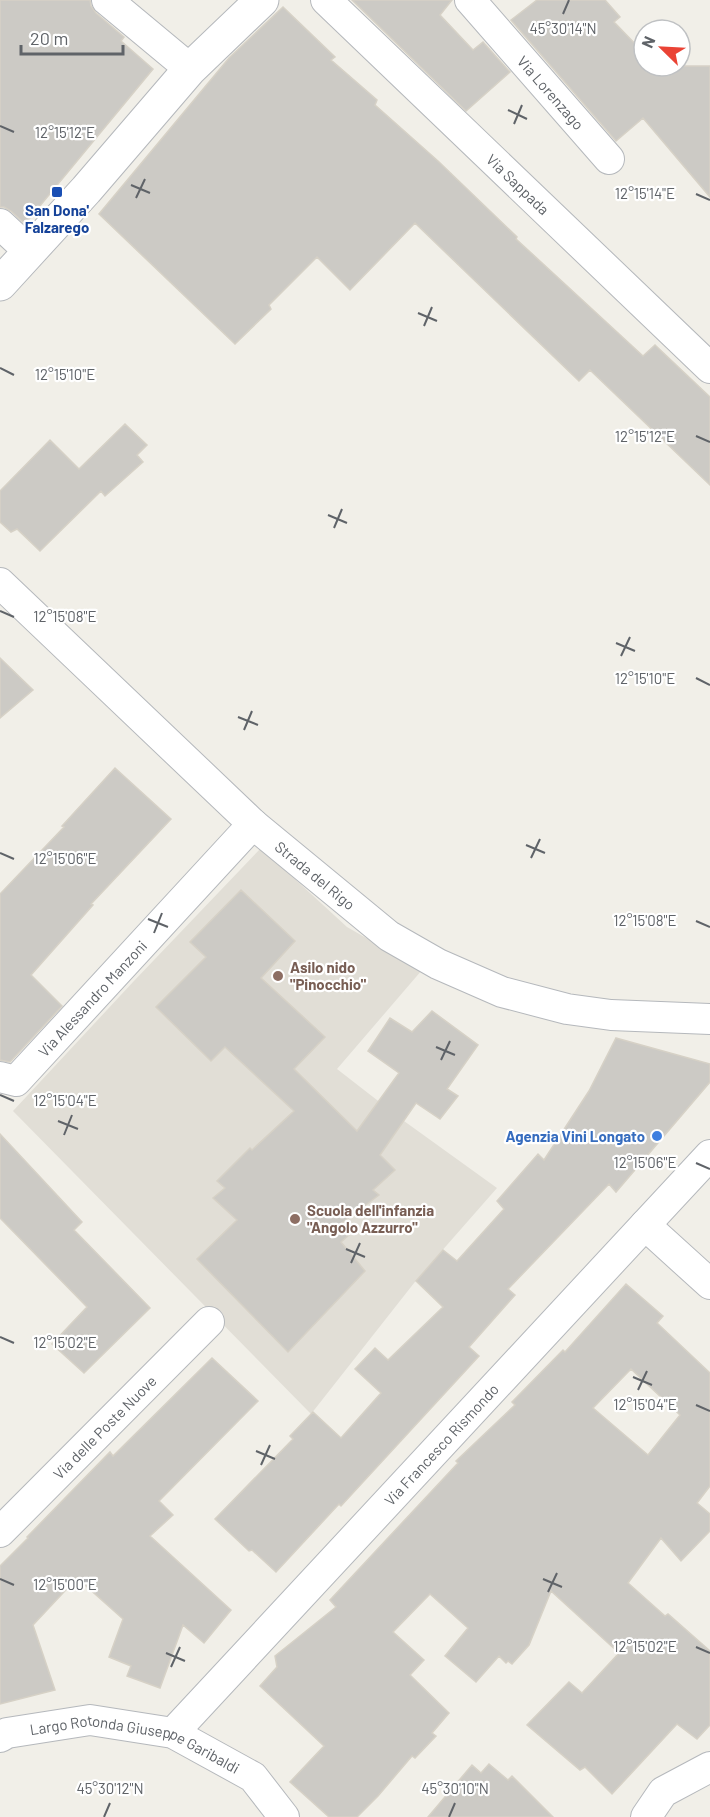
<svg xmlns="http://www.w3.org/2000/svg" width="710" height="1817" font-family="Barlow,sans-serif">
	<style>
		.education { fill: #e1ded6 }
		.building { fill: #cccac5; stroke: #d6d1c6; stroke-width: 1.5; fill-rule: evenodd }
		.lines { fill: none; stroke-linecap: round; stroke-linejoin: round }
		.minor-casing { stroke: #b5b8bc; stroke-width: 32 }
		.tertiary-casing { stroke: #b5b8bc; stroke-width: 35 }
		.minor { stroke: #fff; stroke-width: 30 }
		.tertiary { stroke: #fff; stroke-width: 33 }
		.ticks { fill: none; stroke: #5f6368; stroke-width: 2 }
		.transit-dot { fill: #1a4fb4; stroke: #fff; stroke-width: 2 }
		.education-dot { fill: #8d6e63; stroke: #fff; stroke-width: 2 }
		.shop-dot { fill: #3f7fe0; stroke: #fff; stroke-width: 2 }
		.labels { text-anchor: middle; dominant-baseline: central; stroke-width: 4.5; stroke-linejoin: round; paint-order: stroke }
		.street-label { font-size: 15px; fill: #5f6368; stroke: #fff }
		.transit-label { font-size: 15px; font-weight: bold; fill: #164399; stroke: #fff }
		.education-label { font-size: 15px; font-weight: bold; fill: #785e54; stroke: #fff; text-anchor: start }
		.shop-label { font-size: 15px; font-weight: bold; fill: #366cbe; stroke: #fff; text-anchor: end }
		.ticks-label { font-size: 15px; text-anchor: middle; fill: #5f6368; stroke: #fff; stroke-width: 4.5; stroke-linejoin: round; paint-order: stroke }
	</style>
	<rect width="100%" height="100%" fill="#f1efe8"/>
	<!-- education -->
	<path class="education" d="M 261,848 L 347,927 L 422,970 L 337,1069 L 404,1121 L 497,1188 L 418,1278 L 311,1414 L 13,1111 L 133,982 Z"/>
	<!-- building -->
	<path class="building" d="M 0,0 L 90,0 L 91,6 L 96,13 L 124,37 L 121,41 L 153,69 L 25,224 L 11,211 L 4,207 L 0,207 Z
		M 352,0 L 452,0 L 440,15 L 473,50 L 483,42 L 510,72 L 466,111 Z
		M 537,0 L 605,0 L 620,17 L 614,22 L 644,53 L 644,66 L 710,66 L 710,197 L 643,118 L 616,141 L 511,20 Z
		M 283,7 L 335,57 L 331,60 L 377,100 L 375,105 L 438,161 L 517,237 L 516,239 L 643,356 L 655,345 L 710,397 L 710,485 L 590,370 L 579,381 L 415,223 L 350,290 L 317,257 L 269,305 L 271,309 L 235,344 L 99,214 L 229,58 Z
		M 125,424 L 147,445 L 137,455 L 143,462 L 105,496 L 101,491 L 40,551 L 17,529 L 11,532 L 0,522 L 0,491 L 50,440 L 79,469 Z
		M 0,658 L 33,690 L 0,718 Z
		M 115,768 L 171,819 L 91,904 L 93,905 L 31,975 L 62,1006 L 10,1062 L 0,1060 L 0,894 L 64,827 L 62,826 Z
		M 241,890 L 295,941 L 261,978 L 325,1037 L 294,1069 L 357,1131 L 399,1073 L 368,1051 L 390,1018 L 412,1032 L 432,1011 L 478,1045 L 447,1089 L 458,1096 L 440,1119 L 416,1103 L 380,1155 L 395,1170 L 373,1190 L 379,1195 L 339,1225 L 349,1235 L 341,1242 L 365,1271 L 288,1352 L 197,1259 L 237,1220 L 213,1198 L 225,1188 L 217,1181 L 250,1148 L 252,1150 L 294,1111 L 225,1047 L 211,1061 L 156,1007 L 206,957 L 190,942 Z
		M 616,1038 L 710,1064 L 710,1082 L 616,1192 L 609,1184 L 508,1289 L 515,1295 L 469,1347 L 479,1356 L 341,1506 L 339,1504 L 276,1572 L 252,1550 L 249,1551 L 215,1519 L 293,1439 L 290,1436 L 313,1412 L 341,1438 L 381,1393 L 355,1369 L 375,1348 L 388,1360 L 443,1307 L 416,1281 L 443,1250 L 457,1261 L 504,1209 L 497,1201 L 538,1154 L 544,1160 L 589,1091 Z
		M 0,1134 L 82,1222 L 74,1230 L 150,1308 L 84,1373 L 52,1344 L 87,1307 L 0,1218 Z
		M 626,1284 L 663,1316 L 657,1323 L 710,1373 L 710,1486 L 697,1503 L 710,1514 L 710,1531 L 681,1561 L 661,1538 L 628,1583 L 665,1616 L 668,1614 L 710,1651 L 710,1725 L 697,1739 L 677,1724 L 612,1794 L 585,1767 L 580,1770 L 527,1725 L 569,1682 L 582,1693 L 619,1653 L 551,1591 L 529,1645 L 512,1664 L 508,1661 L 506,1663 L 499,1656 L 476,1682 L 445,1656 L 468,1628 L 430,1594 L 393,1632 L 424,1660 L 410,1675 L 449,1713 L 432,1733 L 436,1736 L 415,1758 L 412,1756 L 378,1796 L 357,1817 L 329,1817 L 290,1782 L 324,1746 L 260,1686 L 277,1667 L 275,1656 L 336,1607 L 330,1600 L 458,1463 L 456,1461 L 515,1405 L 512,1402 L 563,1350 L 565,1352 ZM 631,1369 L 680,1415 L 648,1455 L 593,1408 Z
		M 212,1358 L 258,1401 L 159,1501 L 173,1515 L 150,1536 L 231,1610 L 204,1643 L 183,1625 L 160,1688 L 127,1676 L 131,1666 L 109,1657 L 123,1619 L 77,1578 L 33,1625 L 55,1690 L 0,1704 L 0,1566 L 28,1538 L 27,1537 L 110,1452 L 113,1456 Z
		M 489,1764 L 508,1780 L 512,1776 L 553,1817 L 428,1817 L 472,1765 L 481,1773 Z"/>
	<g class="lines">
		<defs>
			<g id="minor">
				<path d="M 107,0 L 190,69"/>
				<path id="s1" d="M 326,0 L 710,368"/>
				<path id="s2" d="M 470,0 L 609,159"/>
				<path d="M 0,224 L 30,252"/>
				<path id="s3" d="M 0,583 L 253,824 L 389,936 L 438,964 L 502,992 L 567,1009 L 611,1015 L 710,1019"/>
				<path id="s4" d="M 0,1077 L 16,1081 L 253,824"/>
				<path d="M 645,1225 L 710,1284"/>
				<path id="s5" d="M 0,1532 L 209,1322"/>
				<path id="s6" d="M 173,1733 L 710,1155"/>
				<path id="s7" d="M 0,1737 L 7,1733 L 90,1720 L 173,1733 L 253,1777 L 284,1817"/>
				<path d="M 646,1817 L 663,1792 L 710,1767"/>
			</g>
			<path id="tertiary" d="M 0,284 L 86,190 L 190,69 L 262,0"/>
		</defs>
		<!-- minor casing -->
		<use href="#minor" class="minor-casing"/>
		<!-- tertiary casing -->
		<use href="#tertiary" class="tertiary-casing"/>
		<!-- minor -->
		<use href="#minor" class="minor"/>
		<!-- tertiary -->
		<use href="#tertiary" class="tertiary"/>
	</g>
	<!-- ticks -->
	<path class="ticks" d="M 563,14 L 569,0M 508,110 L 527,119M 514,124 L 522,105M 0,126 L 14,132M 131,185 L 150,193M 696,194 L 710,200M 136,198 L 145,179M 418,313 L 437,321M 424,326 L 432,307M 0,368 L 14,375M 696,436 L 710,442M 328,515 L 347,523M 334,528 L 342,509M 0,611 L 14,617M 616,643 L 635,651M 621,656 L 630,637M 696,678 L 710,685M 238,717 L 258,725M 244,730 L 252,711M 526,845 L 545,853M 0,853 L 14,859M 531,858 L 540,839M 148,919 L 168,927M 696,921 L 710,927M 154,933 L 162,913M 436,1047 L 455,1055M 441,1060 L 450,1041M 0,1095 L 14,1101M 58,1121 L 78,1129M 64,1135 L 72,1115M 696,1163 L 710,1169M 346,1249 L 365,1257M 351,1263 L 360,1243M 0,1337 L 14,1343M 633,1377 L 652,1385M 638,1390 L 647,1371M 696,1405 L 710,1411M 256,1451 L 275,1459M 261,1465 L 270,1445M 0,1579 L 14,1585M 543,1579 L 562,1587M 548,1592 L 557,1573M 696,1647 L 710,1653M 166,1653 L 185,1661M 171,1667 L 180,1647M 104,1817 L 110,1803M 449,1817 L 455,1803"/>
	<!-- markers -->
	<rect class="transit-dot" x="51" y="186" width="12" height="12" rx="3"/>
	<g class="education-dot">
		<circle cx="278" cy="976" r="6"/>
		<circle cx="295" cy="1219" r="6"/>
	</g>
	<circle class="shop-dot" cx="657" cy="1136" r="6"/>
	<g class="labels">
		<!-- street labels -->
		<g class="street-label">
			<text stroke="none"><textPath href="#s2" startOffset="123">Via Lorenzago</textPath></text>
			<text stroke="none"><textPath href="#s1" startOffset="266">Via Sappada</textPath></text>
			<text stroke="none"><textPath href="#s3" startOffset="430">Strada del Rigo</textPath></text>
			<text stroke="none"><textPath href="#s4" startOffset="129">Via Alessandro Manzoni</textPath></text>
			<text stroke="none"><textPath href="#s5" startOffset="148">Via delle Poste Nuove</textPath></text>
			<text stroke="none"><textPath href="#s6" startOffset="394">Via Francesco Rismondo</textPath></text>
			<text stroke="none"><textPath href="#s7" startOffset="141">Largo Rotonda Giuseppe Garibaldi</textPath></text>
		</g>
		<!-- transit labels -->
		<g class="transit-label">
			<text x="57" y="210">San Dona'<tspan x="57" dy="17">Falzarego</tspan></text>
		</g>
		<!-- education labels -->
		<g class="education-label">
			<text x="290" y="967">Asilo nido<tspan x="290" dy="17">"Pinocchio"</tspan></text>
			<text x="307" y="1210">Scuola dell'infanzia<tspan x="307" dy="17">"Angolo Azzurro"</tspan></text>
		</g>
		<!-- shop labels -->
		<g class="shop-label">
			<text x="645" y="1136">Agenzia Vini Longato</text>
		</g>
	</g>
	<g class="ticks-label">
		<text x="563" y="34">45°30'14"N</text>
		<text x="65" y="138">12°15'12"E</text>
		<text x="645" y="199">12°15'14"E</text>
		<text x="65" y="380">12°15'10"E</text>
		<text x="645" y="442">12°15'12"E</text>
		<text x="65" y="622">12°15'08"E</text>
		<text x="645" y="684">12°15'10"E</text>
		<text x="65" y="864">12°15'06"E</text>
		<text x="645" y="926">12°15'08"E</text>
		<text x="65" y="1106">12°15'04"E</text>
		<text x="645" y="1168">12°15'06"E</text>
		<text x="65" y="1348">12°15'02"E</text>
		<text x="645" y="1410">12°15'04"E</text>
		<text x="65" y="1590">12°15'00"E</text>
		<text x="645" y="1652">12°15'02"E</text>
		<text x="110" y="1794">45°30'12"N</text>
		<text x="455" y="1794">45°30'10"N</text>
	</g>
	<!-- north arrow -->
	<g transform="translate(662 48) rotate(294)"><circle r="28" fill="#ffffff" stroke="#bfc1c3" stroke-width="1.5"/>
	<path d="M0-4.5L10 22L0 15L-10 22Z" fill="#ea4335"/>
	<text y="-9" font-size="16" font-weight="bold" text-anchor="middle" fill="#5f6368">N</text>
	</g>
	<!-- scale -->
	<path d="M21 45v9h102v-9" fill="none" stroke="#5f6368" stroke-width="3"/>
	<text x="30" y="45" font-size="18" fill="#5f6368" stroke="#ffffff" stroke-width="4.5" paint-order="stroke">20 m</text>
</svg>
